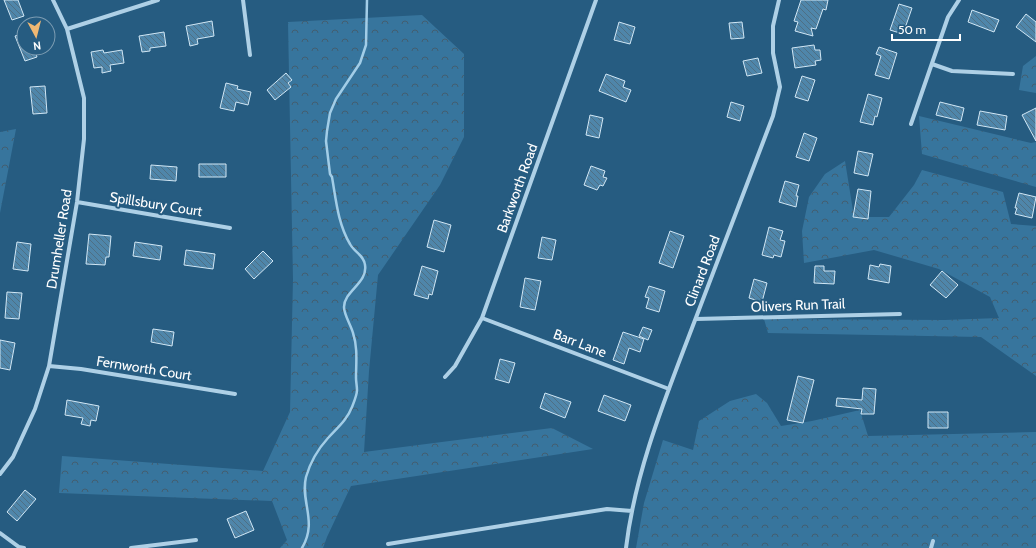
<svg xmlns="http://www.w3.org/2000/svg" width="1036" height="548" font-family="Cabin,sans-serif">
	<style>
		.forest { fill: url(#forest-crowns) }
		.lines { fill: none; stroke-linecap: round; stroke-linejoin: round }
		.stream { stroke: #a2cde7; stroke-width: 2.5 }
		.building { fill: url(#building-back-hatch); stroke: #d1e7f5 }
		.minor { stroke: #aed0e6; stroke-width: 4 }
		.labels { text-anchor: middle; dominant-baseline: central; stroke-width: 4; stroke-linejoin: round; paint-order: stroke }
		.street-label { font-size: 14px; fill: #fff; stroke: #265c81 }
	</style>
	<defs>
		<pattern id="forest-crowns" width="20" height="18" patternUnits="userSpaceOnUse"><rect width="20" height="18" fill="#37759d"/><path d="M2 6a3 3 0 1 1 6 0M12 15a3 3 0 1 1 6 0" fill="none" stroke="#435e70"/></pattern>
		<pattern id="building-back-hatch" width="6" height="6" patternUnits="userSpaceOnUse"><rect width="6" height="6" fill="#4f86aa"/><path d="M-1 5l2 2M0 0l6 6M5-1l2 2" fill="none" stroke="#4e6f84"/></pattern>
	</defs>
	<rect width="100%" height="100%" fill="#265c81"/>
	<!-- forest -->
	<path class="forest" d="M 422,15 L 464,54 L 464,137 L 440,185 L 378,275 L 369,371 L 364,452 L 552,428 L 593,449 L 351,486 L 327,537 L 323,548 L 280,548 L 287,540 L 272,501 L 59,493 L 62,456 L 263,471 L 290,412 L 293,279 L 288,22 Z
		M 1036,56 L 1036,93 L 1019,90 L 1023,66 Z
		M 919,116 L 1031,143 L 1036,142 L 1036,187 L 922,154 Z
		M 16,129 L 0,213 L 0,132 Z
		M 845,161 L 854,217 L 889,217 L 914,185 L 922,170 L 1003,192 L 1011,224 L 1036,226 L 1036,376 L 981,337 L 768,333 L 764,319 L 945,320 L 999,318 L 990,297 L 939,269 L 874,250 L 804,263 L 802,231 L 809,197 L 825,174 Z
		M 756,394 L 767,403 L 781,426 L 812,421 L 860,410 L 868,436 L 1036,432 L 1036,548 L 636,548 L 644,503 L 663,440 L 693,450 L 699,421 L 730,401 Z"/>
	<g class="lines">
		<!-- stream -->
		<path class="stream" d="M 302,548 C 318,521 300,502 306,477 C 310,463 318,449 328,438 C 337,428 347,420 352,407 C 354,402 357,395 357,390 C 357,386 356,382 356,378 C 356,363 358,348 353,333 C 351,325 344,315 344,307 C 344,291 368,283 365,265 C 364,255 354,252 350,244 C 338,224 336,200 332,177 L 330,174 L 326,141 L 327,131 L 330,113 L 336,99 L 360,63 L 366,45 L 367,0"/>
	</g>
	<!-- building -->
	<path class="building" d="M 4,0 L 18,0 L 24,16 L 12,20 Z
		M 801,0 L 828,0 L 826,10 L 823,9 L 816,29 L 811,28 L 813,36 L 795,31 L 798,22 L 794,21 Z
		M 899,4 L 912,8 L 903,34 L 890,30 Z
		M 972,10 L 999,20 L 994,32 L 968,22 Z
		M 1026,14 L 1036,22 L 1036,42 L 1016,27 Z
		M 212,21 L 214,36 L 197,39 L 198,44 L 190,46 L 186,26 Z
		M 619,22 L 635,27 L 630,44 L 614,40 Z
		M 742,22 L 744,38 L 731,39 L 729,23 Z
		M 164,32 L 166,46 L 150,48 L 150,51 L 142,52 L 139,36 Z
		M 24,33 L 24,48 L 34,48 L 37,57 L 25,61 L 15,36 Z
		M 814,45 L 815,50 L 820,50 L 821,60 L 815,61 L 816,65 L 795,68 L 792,48 Z
		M 879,47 L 897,53 L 889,79 L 875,75 L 881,56 L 876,54 Z
		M 103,50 L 104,53 L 122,50 L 124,63 L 110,65 L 111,71 L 102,73 L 102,67 L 94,68 L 91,52 Z
		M 758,58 L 762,73 L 747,76 L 743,61 Z
		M 286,73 L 292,80 L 288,83 L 291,87 L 275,100 L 267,90 Z
		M 606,74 L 625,81 L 623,87 L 631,90 L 626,102 L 599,91 Z
		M 802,76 L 815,80 L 808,101 L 795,97 Z
		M 226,83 L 238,86 L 237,89 L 251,92 L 248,105 L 236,102 L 234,111 L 220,108 Z
		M 45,86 L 47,113 L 33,114 L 30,87 Z
		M 868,94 L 882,98 L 877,117 L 875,116 L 873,125 L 860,122 Z
		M 731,102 L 744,106 L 740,121 L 727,117 Z
		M 940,102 L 964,108 L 961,121 L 936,115 Z
		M 1036,108 L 1036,141 L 1022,115 Z
		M 980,111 L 1007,116 L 1005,130 L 977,125 Z
		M 590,115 L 603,118 L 599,138 L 586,135 Z
		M 804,133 L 817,138 L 809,161 L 796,157 Z
		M 858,151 L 873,154 L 868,176 L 854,173 Z
		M 199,164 L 226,164 L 226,177 L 199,177 Z
		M 151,165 L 177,167 L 176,181 L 150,179 Z
		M 591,166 L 605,171 L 603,177 L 607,178 L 603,186 L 600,185 L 597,190 L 584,185 Z
		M 785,181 L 799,185 L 796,196 L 798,196 L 796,207 L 779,202 Z
		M 858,189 L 871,191 L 868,219 L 853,217 Z
		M 1019,193 L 1036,197 L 1032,218 L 1015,214 L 1017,208 L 1015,208 Z
		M 434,220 L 451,225 L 444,252 L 427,247 Z
		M 769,227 L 783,231 L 780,240 L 785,241 L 781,257 L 774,255 L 773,258 L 762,255 Z
		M 670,231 L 684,236 L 673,268 L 659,263 Z
		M 89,234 L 111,236 L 109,257 L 106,257 L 105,265 L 86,264 Z
		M 542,237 L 556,240 L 552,260 L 538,258 Z
		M 17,242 L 31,244 L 28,271 L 13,269 Z
		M 135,242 L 162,246 L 160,260 L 133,256 Z
		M 186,250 L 215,254 L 213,269 L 184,265 Z
		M 263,251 L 273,261 L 254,279 L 245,269 Z
		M 880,264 L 891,266 L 889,283 L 868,279 L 870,265 L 879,267 Z
		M 422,266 L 438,271 L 432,295 L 429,294 L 428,299 L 414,295 Z
		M 815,266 L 824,266 L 824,271 L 835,271 L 834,284 L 814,283 Z
		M 942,271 L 958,285 L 946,298 L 930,285 Z
		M 525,278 L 541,281 L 535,310 L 520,307 Z
		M 754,279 L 767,283 L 762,302 L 749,298 Z
		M 649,286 L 665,291 L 659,312 L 646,308 L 649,298 L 645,297 Z
		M 7,292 L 22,293 L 19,319 L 5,318 Z
		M 643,327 L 652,330 L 648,340 L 639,336 Z
		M 153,329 L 174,332 L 172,346 L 151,342 Z
		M 623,332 L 644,339 L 640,352 L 629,348 L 624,364 L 613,360 Z
		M 0,340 L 15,343 L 10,370 L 0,368 Z
		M 500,359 L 515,363 L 509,383 L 495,379 Z
		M 798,376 L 814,380 L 803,423 L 787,420 Z
		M 863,388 L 876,389 L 874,414 L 861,414 L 862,409 L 836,406 L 837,398 L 862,400 Z
		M 545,393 L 571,402 L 565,418 L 540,408 Z
		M 604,395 L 631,405 L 625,421 L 598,411 Z
		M 67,400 L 99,406 L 96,421 L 91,420 L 90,426 L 81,424 L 83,418 L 65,415 Z
		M 928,412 L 948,412 L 948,428 L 928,428 Z
		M 25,490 L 36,499 L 17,521 L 7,512 Z
		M 246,511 L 254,530 L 235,538 L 227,519 Z"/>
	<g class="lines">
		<!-- minor -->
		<path class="minor" d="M 243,0 L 250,55
			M 67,29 L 158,0
			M 932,64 L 952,71 L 1013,74
			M 911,124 L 948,17 L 959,0
			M 77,202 L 230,228
			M 482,318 L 669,389
			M 696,319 L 900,314
			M 49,366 L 81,369 L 235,394
			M 445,377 L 455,366 L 482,318 L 596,0
			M 0,474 L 13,457 L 35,409 L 49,366 L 77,202 L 84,139 L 84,98 L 67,29 L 53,0
			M 0,533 L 19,547 L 24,548
			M 388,544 L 607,509 L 632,511
			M 131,548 L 196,540
			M 626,548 C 635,472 665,399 692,328 C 719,257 746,187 773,116 L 780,87 L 773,53 L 773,26 L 779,0
			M 931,548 L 933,541"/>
	</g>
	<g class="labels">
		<!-- street labels -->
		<g class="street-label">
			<text transform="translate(517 188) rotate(-70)">Barkworth Road</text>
			<text transform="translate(156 204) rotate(9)">Spillsbury Court</text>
			<text transform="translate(59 239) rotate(-81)">Drumheller Road</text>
			<text transform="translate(702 271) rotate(-69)">Clinard Road</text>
			<text transform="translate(798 305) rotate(-2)">Olivers Run Trail</text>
			<text transform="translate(580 343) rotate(21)">Barr Lane</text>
			<text transform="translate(144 368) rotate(9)">Fernworth Court</text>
		</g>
	</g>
	<!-- north arrow -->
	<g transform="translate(36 36) rotate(173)"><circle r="19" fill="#265c81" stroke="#7d9db3"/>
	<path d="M0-3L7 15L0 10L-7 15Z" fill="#efb873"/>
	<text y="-6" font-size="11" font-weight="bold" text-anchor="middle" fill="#ffffff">N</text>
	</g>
	<!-- scale -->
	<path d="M892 34v6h68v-6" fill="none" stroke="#ffffff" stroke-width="2"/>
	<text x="898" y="34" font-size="12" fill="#ffffff" stroke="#265c81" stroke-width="3" paint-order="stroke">50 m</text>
</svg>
